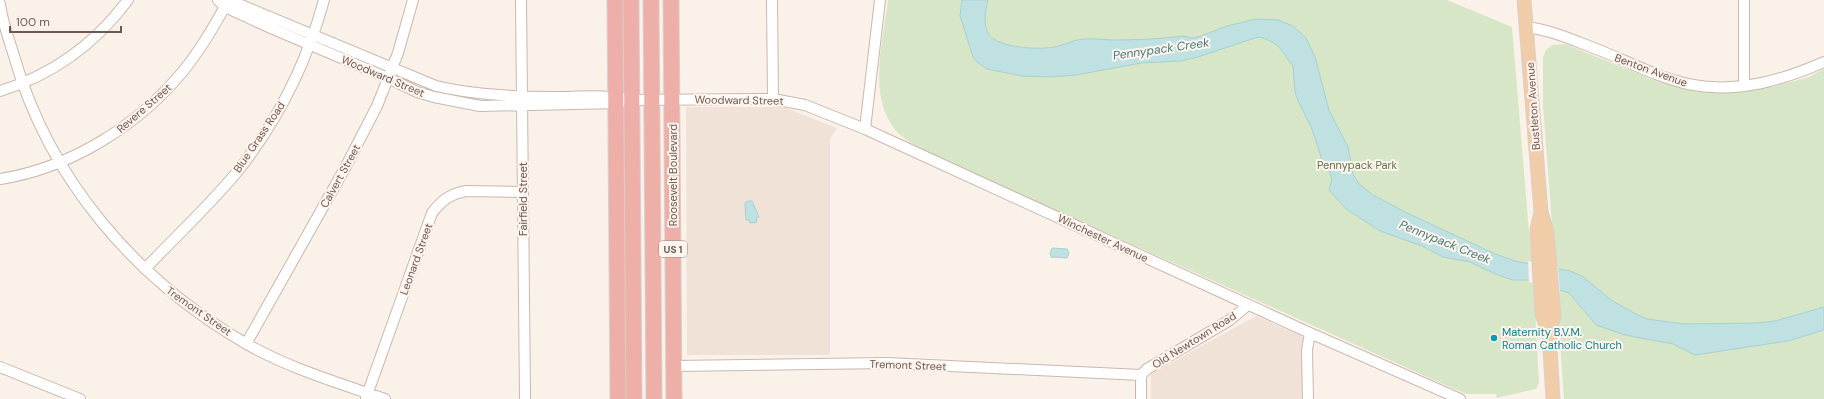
<svg xmlns="http://www.w3.org/2000/svg" width="1824" height="399" font-family="'DM Sans',sans-serif">
	<style>
		.residential { fill: #f1e2d7 }
		.green { fill: #d8e6c8 }
		.water { fill: #bfe1e1; stroke: #a6d1d2 }
		.pier { fill: #faf1e8 }
		.lines { fill: none; stroke-linecap: round; stroke-linejoin: round }
		.minor-casing { stroke: #cbb8af; stroke-width: 12 }
		.major-casing { stroke: #d7d0ce; stroke-width: 15 }
		.highway-casing { stroke: #d7d0ce; stroke-width: 17 }
		.minor { stroke: #fff; stroke-width: 10 }
		.major { stroke: #f0cca9; stroke-width: 13 }
		.highway { stroke: #edafa7; stroke-width: 15 }
		.culture-dot { fill: #0f9aa8; stroke: #fdf5ee; stroke-width: 1.5 }
		.labels { text-anchor: middle; dominant-baseline: central; stroke-width: 4; stroke-linejoin: round; paint-order: stroke }
		.shield { fill: #fdf5ee; stroke: #9b867f; stroke-width: 1 }
		.shield-label { font-size: 10px; font-weight: bold; fill: #71574f }
		.street-label { font-size: 11px; fill: #71574f; stroke: #fdf5ee }
		.park-label { font-size: 11px; fill: #5c7549; stroke: #fdf5ee }
		.culture-label { font-size: 11px; fill: #0d838f; stroke: #fdf5ee; text-anchor: start }
		.water-label { font-size: 12px; font-style: italic; fill: #48797b; stroke: #fdf5ee }
	</style>
	<rect width="100%" height="100%" fill="#faf1e8"/>
	<!-- residential -->
	<path class="residential" d="M 686,107 L 783,107 L 837,128 L 830,139 L 830,355 L 687,355 Z
		M 1256,316 L 1303,337 L 1303,399 L 1151,399 L 1151,374 Z"/>
	<!-- green -->
	<path class="green" d="M 888,0 L 1447,0 L 1512,27 L 1529,232 L 1553,237 L 1543,106 L 1543,57 L 1546,50 L 1552,45 L 1565,44 L 1659,82 L 1685,88 L 1773,87 L 1809,77 L 1824,69 L 1824,399 L 1564,399 L 1558,313 L 1535,309 L 1539,383 L 1536,389 L 1496,398 L 1497,394 L 1466,394 L 1445,385 L 922,150 C 914,145 906,140 899,134 C 866,100 883,42 888,0 Z"/>
	<!-- water -->
	<path class="water" d="M 962,0 L 988,0 C 985,11 982,29 992,38 C 1005,48 1039,50 1054,47 C 1066,45 1074,39 1086,39 C 1095,38 1104,40 1113,40 C 1136,40 1160,39 1183,36 L 1193,38 L 1201,36 L 1227,26 L 1256,19 L 1278,20 L 1293,26 L 1306,38 L 1315,57 L 1329,110 L 1348,147 L 1353,174 L 1359,184 L 1373,195 L 1405,212 L 1493,253 L 1515,261 L 1570,271 L 1582,276 L 1611,300 L 1634,313 L 1647,319 L 1684,324 L 1756,323 L 1775,321 L 1824,307 L 1824,330 L 1788,341 L 1695,355 L 1673,344 L 1625,335 L 1596,325 L 1569,293 L 1528,280 L 1513,280 L 1495,274 L 1470,262 L 1443,257 L 1422,246 L 1380,231 L 1345,208 L 1329,190 L 1332,179 L 1329,171 L 1323,163 L 1312,129 L 1299,103 L 1295,92 L 1293,66 L 1279,47 L 1271,41 L 1260,37 L 1255,38 L 1198,57 L 1181,61 L 1141,63 L 1076,75 L 1051,77 L 1022,76 L 987,69 L 977,62 L 973,57 L 960,16 Z
		M 748,201 L 752,201 L 759,217 L 756,218 L 757,222 L 750,223 L 749,220 L 746,220 L 745,203 Z
		M 1052,248 L 1067,249 L 1069,253 L 1067,258 L 1051,257 L 1050,253 Z"/>
	<!-- pier -->
	<path class="pier" d="M 1528,261 L 1558,267 L 1560,292 L 1529,282 Z"/>
	<g class="lines">
		<defs>
			<path id="minor" d="M 218,0 L 225,7 L 273,29 L 388,78 L 417,92 L 434,97 L 480,106 L 620,103
				M 229,0 L 436,86 C 475,95 513,97 552,97 C 579,97 606,94 632,100 L 773,99 L 805,105 L 865,129 L 1310,333 L 1460,399
				M 521,0 L 525,399
				M 772,0 L 773,99
				M 0,4 C 2,21 9,39 14,56 C 49,179 135,279 245,343 C 288,368 339,383 385,399
				M 1526,27 C 1552,30 1575,41 1599,50 C 1629,62 1661,79 1693,85 C 1739,93 1783,80 1824,62
				M 1744,86 L 1744,0
				M 0,91 C 53,75 95,44 128,0
				M 865,129 L 880,0
				M 0,179 C 71,168 139,125 184,70 C 201,49 215,25 228,1
				M 145,269 C 175,237 208,207 237,172 C 277,122 307,62 324,0
				M 246,344 L 345,168 L 377,106 L 398,53 L 413,0
				M 674,366 L 887,363 L 1141,375
				M 0,367 L 80,399
				M 366,398 L 432,213 C 442,200 450,194 466,191 L 523,192
				M 1141,399 L 1141,375 L 1147,369 L 1230,320 L 1248,305
				M 1308,399 L 1307,350 L 1310,333"/>
			<path id="major" d="M 1524,0 L 1541,212 L 1547,232 L 1554,317 L 1549,332 L 1553,399
				M 1541,212 L 1537,230 L 1542,315 L 1549,332"/>
			<path id="highway" d="M 615,0 L 618,399
				M 631,0 L 634,399
				M 651,0 L 654,399
				M 671,0 L 674,399"/>
		</defs>
		<!-- minor casing -->
		<use href="#minor" class="minor-casing"/>
		<!-- major casing -->
		<use href="#major" class="major-casing"/>
		<!-- highway casing -->
		<use href="#highway" class="highway-casing"/>
		<!-- minor -->
		<use href="#minor" class="minor"/>
		<!-- major -->
		<use href="#major" class="major"/>
		<!-- highway -->
		<use href="#highway" class="highway"/>
	</g>
	<!-- markers -->
	<circle class="culture-dot" cx="1494" cy="338" r="4"/>
	<g class="labels">
		<!-- shield labels -->
		<rect class="shield" x="659" y="241" width="28" height="16" rx="3"/>
		<g class="shield-label">
			<text x="673" y="249">US 1</text>
		</g>
		<!-- street labels -->
		<g class="street-label">
			<text transform="translate(1651 70) rotate(20)">Benton Avenue</text>
			<text transform="translate(383 76) rotate(23)">Woodward Street</text>
			<text transform="translate(739 100) rotate(1)">Woodward Street</text>
			<text transform="translate(1533 106) rotate(-94)">Bustleton Avenue</text>
			<text transform="translate(144 108) rotate(-41)">Revere Street</text>
			<text transform="translate(259 137) rotate(-56)">Blue Grass Road</text>
			<text transform="translate(673 175) rotate(-90)">Roosevelt Boulevard</text>
			<text transform="translate(340 176) rotate(-61)">Calvert Street</text>
			<text transform="translate(523 199) rotate(-90)">Fairfield Street</text>
			<text transform="translate(1103 238) rotate(25)">Winchester Avenue</text>
			<text transform="translate(416 259) rotate(-70)">Leonard Street</text>
			<text transform="translate(199 311) rotate(35)">Tremont Street</text>
			<text transform="translate(1194 340) rotate(-32)">Old Newtown Road</text>
			<text transform="translate(908 365) rotate(2)">Tremont Street</text>
		</g>
		<!-- park labels -->
		<g class="park-label">
			<text x="1357" y="165">Pennypack Park</text>
		</g>
		<!-- culture labels -->
		<g class="culture-label">
			<text x="1502" y="332">Maternity B.V.M.<tspan x="1502" dy="13">Roman Catholic Church</tspan></text>
		</g>
		<!-- water labels -->
		<g class="water-label">
			<text transform="translate(1161 49) rotate(-8)">Pennypack Creek</text>
			<text transform="translate(1445 242) rotate(22)">Pennypack Creek</text>
		</g>
	</g>
	<!-- scale -->
	<path d="M10 26v6h111v-6" fill="none" stroke="#71574f" stroke-width="2"/>
	<text x="16" y="26" font-size="12" fill="#71574f" stroke="#fdf5ee" stroke-width="3" paint-order="stroke">100 m</text>
</svg>
